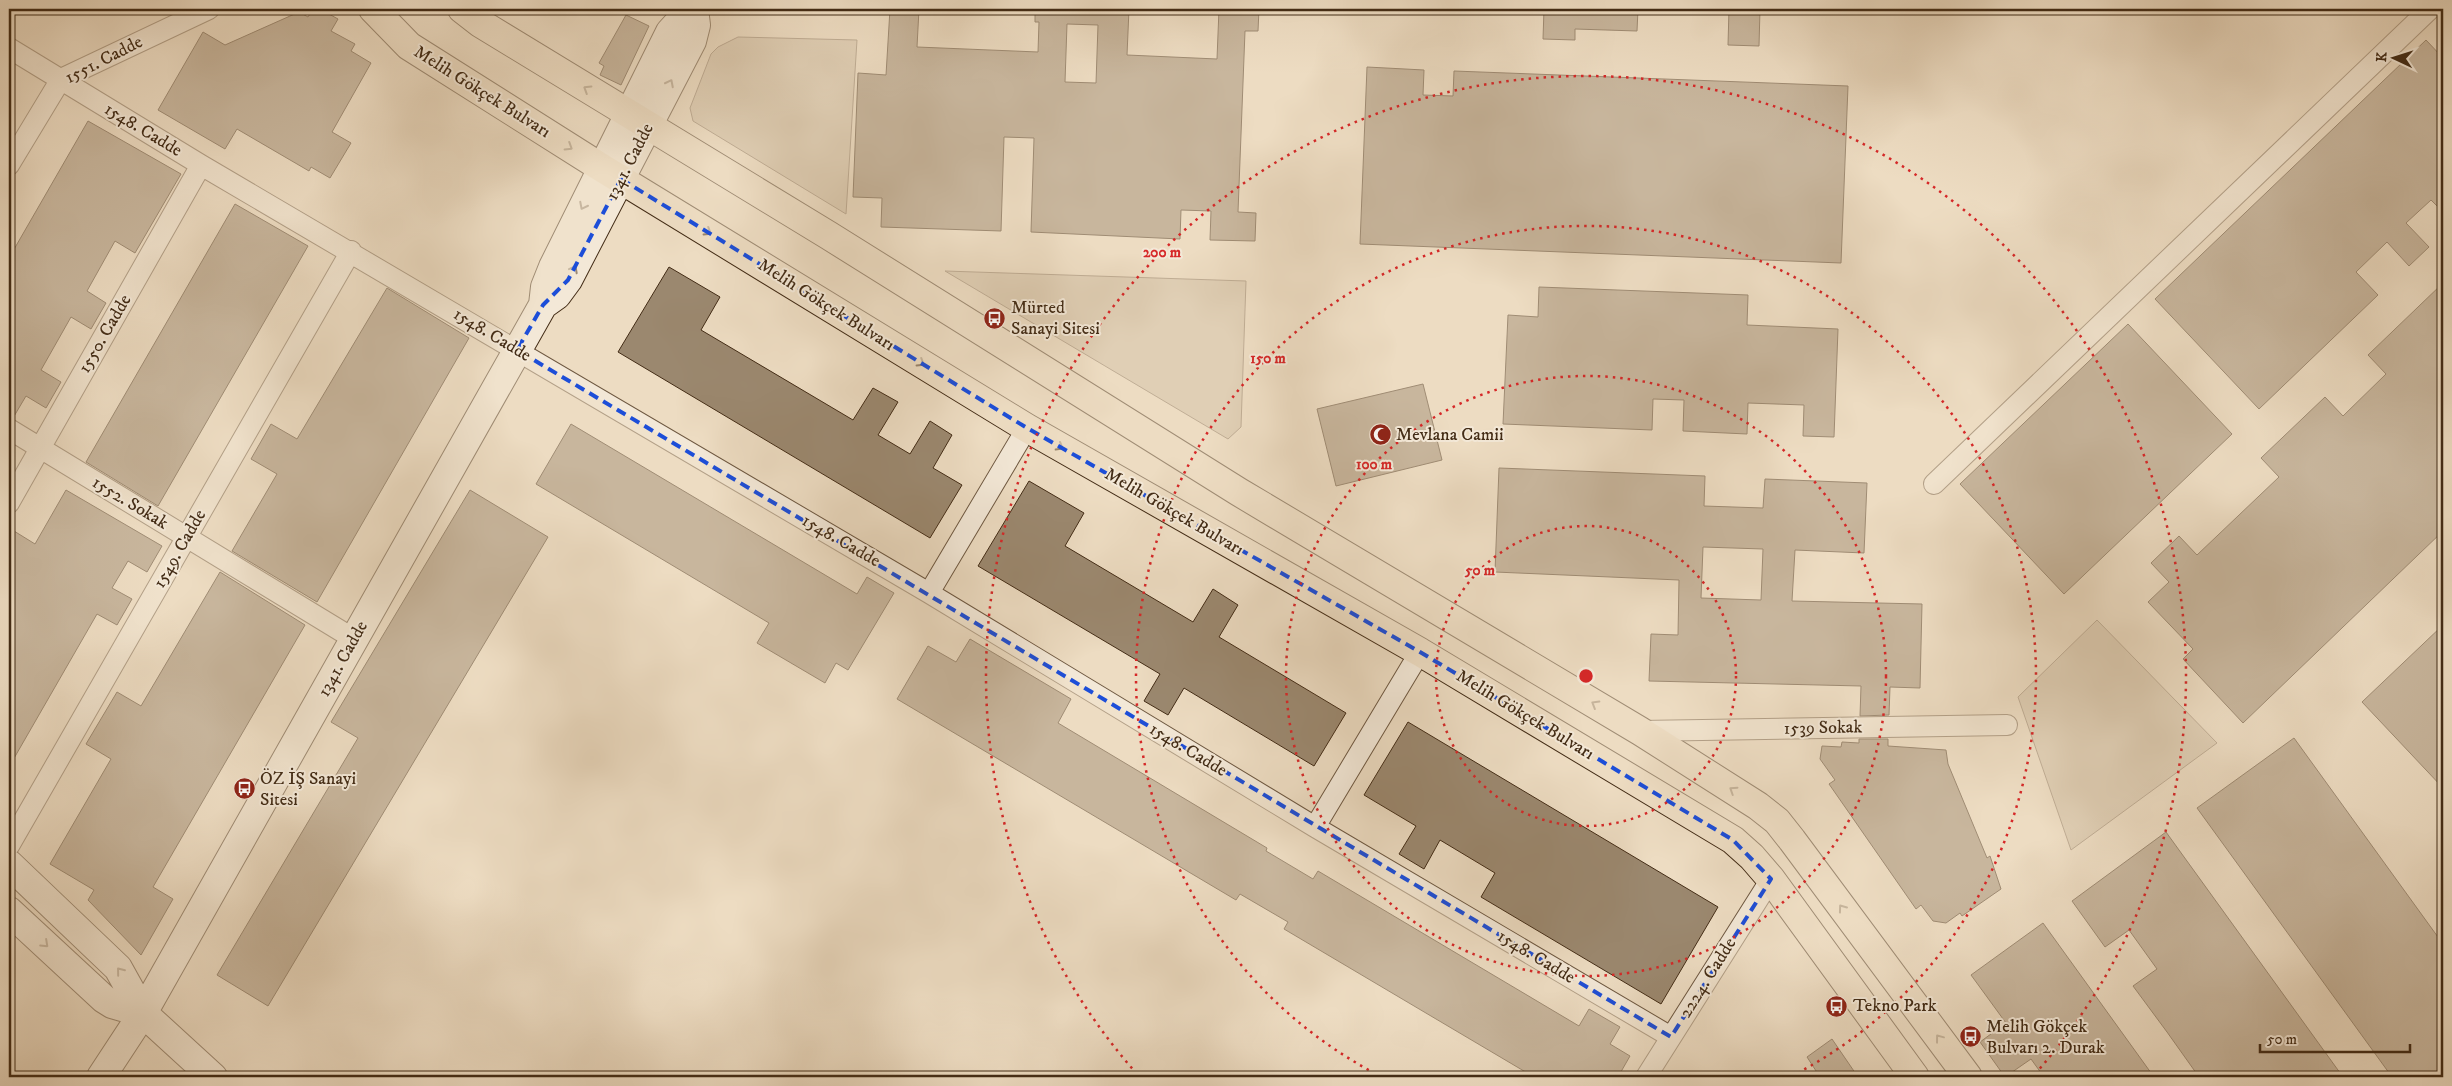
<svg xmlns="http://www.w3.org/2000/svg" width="2452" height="1086" font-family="'IM FELL DW Pica',serif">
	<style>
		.green { fill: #d0bea5; stroke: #8a755e }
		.building { fill: #9b886f; stroke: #432c16; fill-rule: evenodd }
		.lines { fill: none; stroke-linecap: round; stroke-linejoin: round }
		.street-casing { stroke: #6e5841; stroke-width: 22 }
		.secondary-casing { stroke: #432c16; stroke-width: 30 }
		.primary-casing { stroke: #432c16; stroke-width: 30 }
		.street { stroke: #f3e8d7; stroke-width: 20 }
		.secondary { stroke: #f3e8d7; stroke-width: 28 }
		.primary { stroke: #eddcc2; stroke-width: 28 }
		.oneway { stroke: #9b8a76 }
		.oneway2 { stroke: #98846c }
		.marked { fill: none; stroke: #1d4ed8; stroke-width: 4; stroke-dasharray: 10 6; stroke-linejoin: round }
		.ring { fill: none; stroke: #d62828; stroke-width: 2.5; stroke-dasharray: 2.5 5 }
		.labels { text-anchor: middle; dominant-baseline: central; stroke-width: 4; stroke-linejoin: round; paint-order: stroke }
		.street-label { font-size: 18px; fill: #432c16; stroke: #f3e8d7 }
		.poi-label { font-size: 18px; fill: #432c16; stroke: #f3e8d7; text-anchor: start }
		.centre { fill: #d62828; stroke: #f3e8d7; stroke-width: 2.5 }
		.ring-label { font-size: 15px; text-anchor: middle; font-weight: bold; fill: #d62828; stroke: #f3e8d7; stroke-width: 4; stroke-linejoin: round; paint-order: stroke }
	</style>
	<rect width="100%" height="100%" fill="#eddcc2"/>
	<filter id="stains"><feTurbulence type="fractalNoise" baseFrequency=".004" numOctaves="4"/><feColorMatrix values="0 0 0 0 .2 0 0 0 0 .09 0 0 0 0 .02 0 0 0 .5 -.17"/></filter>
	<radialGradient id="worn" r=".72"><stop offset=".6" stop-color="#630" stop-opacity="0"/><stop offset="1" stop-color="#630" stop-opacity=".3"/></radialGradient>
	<!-- green -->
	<path class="green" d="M 738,37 L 857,40 L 846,214 L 693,121 L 690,108 L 711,54 L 718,47 Z
		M 945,271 L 1246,281 L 1241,427 L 1228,439 Z
		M 2097,620 L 2217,743 L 2071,850 L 2018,697 Z"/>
	<!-- building -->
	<path class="building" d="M 313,9 L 320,9 L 338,19 L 331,31 L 355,44 L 351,51 L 371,63 L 332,132 L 351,143 L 330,178 L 311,167 L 309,171 L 237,129 L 225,149 L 158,110 L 203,32 L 225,45 L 299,12 L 308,17 Z
		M 890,9 L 919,9 L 917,47 L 1038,52 L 1039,22 L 1035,22 L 1035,9 L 1129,9 L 1127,55 L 1217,59 L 1219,9 L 1259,9 L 1258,31 L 1245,31 L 1238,212 L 1256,213 L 1255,241 L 1210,240 L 1211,211 L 1181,210 L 1180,239 L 1031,232 L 1034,138 L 1004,137 L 1001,231 L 881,227 L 882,198 L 853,197 L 858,73 L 886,75 ZM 1067,24 L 1098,25 L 1096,83 L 1065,82 Z
		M 1544,9 L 1638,9 L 1637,31 L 1575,29 L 1575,40 L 1543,39 Z
		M 1729,9 L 1760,9 L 1759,46 L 1728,45 Z
		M 626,15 L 649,26 L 621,85 L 600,75 L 604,66 L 599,63 Z
		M 2426,40 L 2443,58 L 2443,212 L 2431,200 L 2406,223 L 2429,247 L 2409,266 L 2387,242 L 2356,272 L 2378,295 L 2259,409 L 2155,299 Z
		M 1367,67 L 1424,70 L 1423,95 L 1453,96 L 1454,71 L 1848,86 L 1841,263 L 1360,244 Z
		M 88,121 L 181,174 L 135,253 L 115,241 L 87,291 L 106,303 L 91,329 L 71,317 L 41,370 L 61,382 L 46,408 L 26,396 L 13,418 L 9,417 L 9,258 Z
		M 235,204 L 308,246 L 158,506 L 86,462 Z
		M 669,267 L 720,297 L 701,330 L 853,420 L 873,388 L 898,402 L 878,435 L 910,454 L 930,421 L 952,435 L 933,468 L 962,485 L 930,538 L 618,352 Z
		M 2443,283 L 2443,531 L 2243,723 L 2183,659 L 2193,649 L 2148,602 L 2169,582 L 2151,563 L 2179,536 L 2197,555 L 2279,477 L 2261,458 L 2325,397 L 2343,416 L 2386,374 L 2368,355 Z
		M 1539,287 L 1748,295 L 1747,325 L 1838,329 L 1834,437 L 1803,436 L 1804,405 L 1748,403 L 1747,434 L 1683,431 L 1684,400 L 1653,399 L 1652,430 L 1503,424 L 1508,315 L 1538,317 Z
		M 387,288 L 469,338 L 317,602 L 232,551 L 277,474 L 251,459 L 271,424 L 297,439 Z
		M 2128,324 L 2232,434 L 2064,594 L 1960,484 Z
		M 1423,384 L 1442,460 L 1336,486 L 1317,409 Z
		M 571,424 L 857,594 L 867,577 L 894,593 L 848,670 L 836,663 L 825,683 L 757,643 L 769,623 L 536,484 Z
		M 1499,468 L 1705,476 L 1704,506 L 1763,508 L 1765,479 L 1867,483 L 1864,553 L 1795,550 L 1792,601 L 1922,604 L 1920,688 L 1890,687 L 1889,715 L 1860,716 L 1861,686 L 1649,681 L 1651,634 L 1678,635 L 1679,580 L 1495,572 ZM 1703,547 L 1763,549 L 1761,600 L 1701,598 Z
		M 1029,481 L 1084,513 L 1065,546 L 1193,622 L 1213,589 L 1238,605 L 1219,637 L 1346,713 L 1314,766 L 1184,688 L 1168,715 L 1144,701 L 1160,674 L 978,566 Z
		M 66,490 L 162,546 L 147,572 L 128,561 L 112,588 L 132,599 L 117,625 L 97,614 L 9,767 L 9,540 L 14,531 L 35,544 Z
		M 470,490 L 548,537 L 268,1006 L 217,975 L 358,738 L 331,722 Z
		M 220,572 L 305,625 L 153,887 L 173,899 L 141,955 L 88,900 L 94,890 L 50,864 L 111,759 L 86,744 L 117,692 L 141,706 Z
		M 2443,625 L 2443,788 L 2362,702 Z
		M 970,639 L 1071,699 L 1058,723 L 1267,848 L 1266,851 L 1313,879 L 1318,871 L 1579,1026 L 1589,1009 L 1620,1027 L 1610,1044 L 1630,1056 L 1618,1077 L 1534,1077 L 1284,929 L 1288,922 L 1240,894 L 1236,900 L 897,699 L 928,646 L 956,662 Z
		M 1408,722 L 1718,907 L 1661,1004 L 1481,897 L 1495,873 L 1440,840 L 1424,869 L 1399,854 L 1416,826 L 1364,795 Z
		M 2294,738 L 2443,944 L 2443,1077 L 2392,1077 L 2197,808 Z
		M 1859,739 L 1888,739 L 1888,746 L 1946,750 L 1948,764 L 1987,858 L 1990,856 L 2001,889 L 1962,916 L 1960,913 L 1946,923 L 1933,921 L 1921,905 L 1916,909 L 1829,784 L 1835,780 L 1820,759 L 1822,746 L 1841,747 L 1842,742 L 1859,743 Z
		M 2166,832 L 2343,1077 L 2199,1077 L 2167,1032 L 2133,986 L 2157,969 L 2129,930 L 2105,947 L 2072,901 Z
		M 2043,923 L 2154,1077 L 2044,1077 L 2031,1059 L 2005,1077 L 1980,1042 L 2006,1023 L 1971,975 Z
		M 1832,1039 L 1858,1077 L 1820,1077 L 1807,1057 Z"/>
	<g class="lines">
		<defs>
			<path id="street" d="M 9,48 L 201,165 L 929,593 L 1315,827 L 1671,1037
				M 9,165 L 61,79 L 209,9
				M 9,429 L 354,639
				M 1934,484 L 2430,9
				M 9,503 L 201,165
				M 929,593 L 1027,428
				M 1640,731 L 2007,725
				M 1315,827 L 1420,652
				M 9,846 L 351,251
				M 1646,1077 L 1771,879"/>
			<path id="secondary" d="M 543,305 L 557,295 L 568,280 L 692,41 L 696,25 L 694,9
				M 9,864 L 118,968 L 143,1013 L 213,1077
				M 9,911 L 104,999 L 112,1004 L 143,1013
				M 101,1077 L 143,1013 L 543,305 L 545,287 L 553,267 L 670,32 L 691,9"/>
			<path id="primary" d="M 373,9 L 409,46 L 602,168 L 1027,428 L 1420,652 L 1733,840 L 1752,857 L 1771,879 L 1915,1077
				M 462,9 L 480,23 L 828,235 L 1239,492 L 1640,731 L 1758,806 L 1777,821 L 1792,840 L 1968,1077"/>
		</defs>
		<!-- street casing -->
		<use href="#street" class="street-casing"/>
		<!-- secondary casing -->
		<use href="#secondary" class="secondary-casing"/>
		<!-- primary casing -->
		<use href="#primary" class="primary-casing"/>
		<!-- street -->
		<use href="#street" class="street"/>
		<!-- secondary -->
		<use href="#secondary" class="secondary"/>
		<!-- primary -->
		<use href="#primary" class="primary"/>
	</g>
	<!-- one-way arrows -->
	<defs><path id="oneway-chevron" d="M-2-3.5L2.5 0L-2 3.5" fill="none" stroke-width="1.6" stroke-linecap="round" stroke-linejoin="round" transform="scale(1.25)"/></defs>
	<g class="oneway">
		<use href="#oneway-chevron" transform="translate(670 83) rotate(-63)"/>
		<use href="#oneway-chevron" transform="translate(583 206) rotate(117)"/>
		<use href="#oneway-chevron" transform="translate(574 269) rotate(-62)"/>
		<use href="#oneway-chevron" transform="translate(45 944) rotate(43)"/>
		<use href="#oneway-chevron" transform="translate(120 971) rotate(-129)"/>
	</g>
	<g class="oneway2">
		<use href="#oneway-chevron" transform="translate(587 89) rotate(-148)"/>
		<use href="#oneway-chevron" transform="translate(569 147) rotate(32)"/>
		<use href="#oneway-chevron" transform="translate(708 232) rotate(32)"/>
		<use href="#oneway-chevron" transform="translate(921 363) rotate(32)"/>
		<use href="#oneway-chevron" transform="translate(1060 447) rotate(30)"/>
		<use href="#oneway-chevron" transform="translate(1595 704) rotate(-149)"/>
		<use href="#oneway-chevron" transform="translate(1733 790) rotate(-147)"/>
		<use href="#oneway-chevron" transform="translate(1842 908) rotate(-126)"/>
		<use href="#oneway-chevron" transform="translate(1939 1038) rotate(-127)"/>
	</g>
	<!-- marked area -->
	<path d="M0 0H2452V1086H0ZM 621,179 L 1027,428 L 1420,652 L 1733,840 L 1771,879 L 1671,1037 L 517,350 L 543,305 L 568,280 Z" fill="#eddcc2" fill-opacity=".55" fill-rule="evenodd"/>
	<path class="marked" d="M 621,179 L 1027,428 L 1420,652 L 1733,840 L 1771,879 L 1671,1037 L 517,350 L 543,305 L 568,280 Z"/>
	<!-- distance rings -->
	<g class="ring">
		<circle cx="1586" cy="676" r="150"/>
		<circle cx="1586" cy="676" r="300"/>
		<path d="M1382 1077A450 450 0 1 1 1790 1077"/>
		<path d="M1137 1074A600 600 0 1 1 2035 1074"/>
	</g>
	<!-- icons -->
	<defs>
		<symbol id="bus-disc" viewBox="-11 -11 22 22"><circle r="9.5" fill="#8f2418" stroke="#f3e8d7"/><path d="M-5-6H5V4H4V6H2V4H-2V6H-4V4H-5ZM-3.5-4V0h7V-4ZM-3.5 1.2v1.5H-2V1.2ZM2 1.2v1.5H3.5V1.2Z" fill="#fff"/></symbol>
		<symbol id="mosque-disc" viewBox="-11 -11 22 22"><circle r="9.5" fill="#8f2418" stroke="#f3e8d7"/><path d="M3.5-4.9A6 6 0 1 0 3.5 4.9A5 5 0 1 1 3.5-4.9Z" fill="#fff"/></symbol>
	</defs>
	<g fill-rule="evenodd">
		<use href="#bus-disc" x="982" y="306" width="25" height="25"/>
		<use href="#mosque-disc" x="1368" y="422" width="25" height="25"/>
		<use href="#bus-disc" x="232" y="776" width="25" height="25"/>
		<use href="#bus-disc" x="1824" y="994" width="25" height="25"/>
		<use href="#bus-disc" x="1958" y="1024" width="25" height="25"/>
	</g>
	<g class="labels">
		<!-- street labels -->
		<g class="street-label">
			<text transform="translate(104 60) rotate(-27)">1551. Cadde</text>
			<text transform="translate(482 92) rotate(32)">Melih Gökçek Bulvarı</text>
			<text transform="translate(143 130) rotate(31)">1548. Cadde</text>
			<text transform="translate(630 162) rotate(-63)">1341. Cadde</text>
			<text transform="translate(826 305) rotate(32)">Melih Gökçek Bulvarı</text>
			<text transform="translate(105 334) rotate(-60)">1550. Cadde</text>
			<text transform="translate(492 335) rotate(31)">1548. Cadde</text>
			<text transform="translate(130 503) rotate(31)">1552. Sokak</text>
			<text transform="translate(1174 512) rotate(30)">Melih Gökçek Bulvarı</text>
			<text transform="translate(841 541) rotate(30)">1548. Cadde</text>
			<text transform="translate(180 549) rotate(-60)">1549. Cadde</text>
			<text transform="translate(343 659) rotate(-61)">1341. Cadde</text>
			<text transform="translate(1525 715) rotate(31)">Melih Gökçek Bulvarı</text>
			<text transform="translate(1823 728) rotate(-1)">1539 Sokak</text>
			<text transform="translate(1188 750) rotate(31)">1548. Cadde</text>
			<text transform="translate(1536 957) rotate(31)">1548. Cadde</text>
			<text transform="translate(1708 978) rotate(-58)">2224. Cadde</text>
		</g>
		<!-- poi labels -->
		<g class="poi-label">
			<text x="1011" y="308">Mürted<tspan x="1011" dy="21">Sanayi Sitesi</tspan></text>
			<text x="1396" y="435">Mevlana Camii</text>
			<text x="260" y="779">ÖZ İŞ Sanayi<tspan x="260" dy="21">Sitesi</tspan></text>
			<text x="1853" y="1006">Tekno Park</text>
			<text x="1986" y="1027">Melih Gökçek<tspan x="1986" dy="21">Bulvarı 2. Durak</tspan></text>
		</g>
	</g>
	<circle cx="1586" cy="676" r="8" class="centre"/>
	<g class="ring-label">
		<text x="1162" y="257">200 m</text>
		<text x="1268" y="363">150 m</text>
		<text x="1374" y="469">100 m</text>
		<text x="1480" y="575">50 m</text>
	</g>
	<!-- margin -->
	<rect width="2452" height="1086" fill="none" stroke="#eddcc2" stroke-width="30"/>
	<rect x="10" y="10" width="2432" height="1066" fill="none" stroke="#432c16" stroke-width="2.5"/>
	<rect x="15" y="15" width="2422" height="1056" fill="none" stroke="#432c16"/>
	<!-- north arrow -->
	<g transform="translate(2394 58) rotate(274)" stroke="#f3e8d7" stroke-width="4" paint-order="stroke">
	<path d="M0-4L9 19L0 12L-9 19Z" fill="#432c16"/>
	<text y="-8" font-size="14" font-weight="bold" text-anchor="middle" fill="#432c16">K</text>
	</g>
	<!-- scale -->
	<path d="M2260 1044v8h150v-8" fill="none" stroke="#432c16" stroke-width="2.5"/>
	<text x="2267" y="1044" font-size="15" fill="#432c16" stroke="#f3e8d7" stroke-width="4" paint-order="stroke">50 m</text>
	<rect width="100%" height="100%" filter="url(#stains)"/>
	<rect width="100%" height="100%" fill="url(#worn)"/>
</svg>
